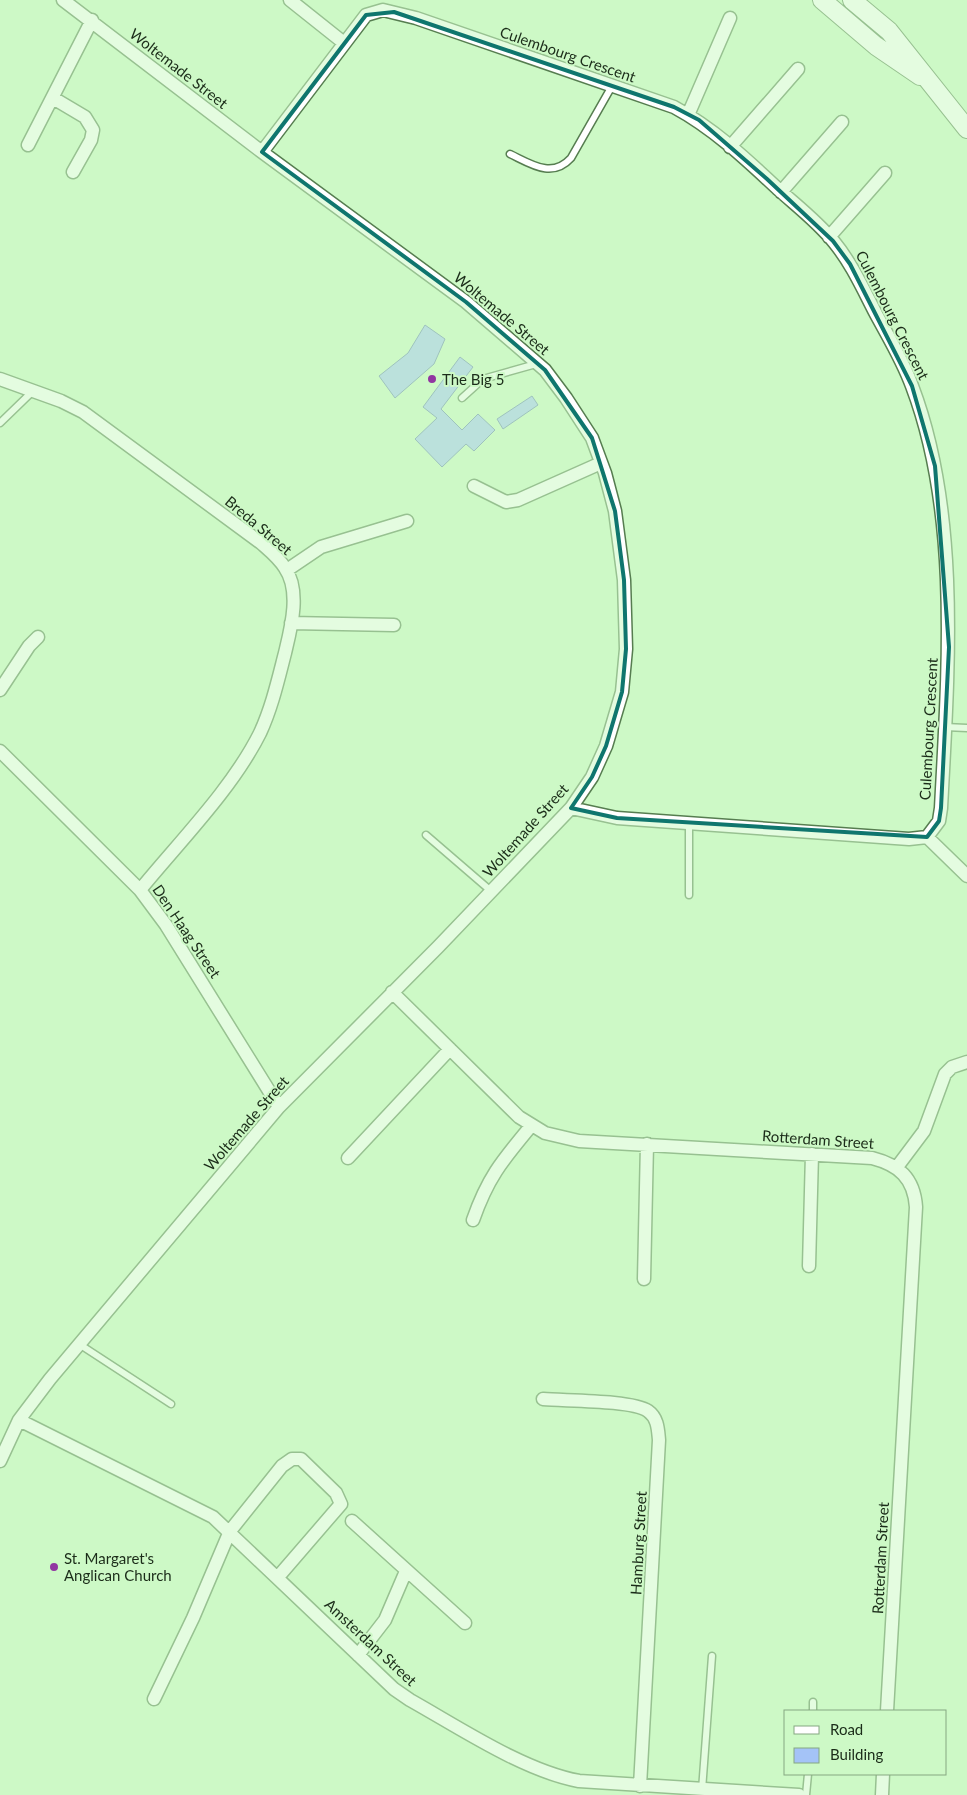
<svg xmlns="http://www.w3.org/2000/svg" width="967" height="1795" font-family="Lato,sans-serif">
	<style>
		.building { fill: #a4c3f7; stroke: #6581b2 }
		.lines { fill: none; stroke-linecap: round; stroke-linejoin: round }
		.lane-casing { stroke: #567d50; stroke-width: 9 }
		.street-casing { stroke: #567d50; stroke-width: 15 }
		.secondary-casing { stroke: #567d50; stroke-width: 20 }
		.lane { stroke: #fff; stroke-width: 6 }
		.street { stroke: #fff; stroke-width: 12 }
		.secondary { stroke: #fff; stroke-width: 18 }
		.marked { fill: none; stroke: #0f766e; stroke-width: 4; stroke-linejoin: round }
		.poi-dot { fill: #9136a1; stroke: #cdf9c6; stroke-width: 2 }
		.labels { text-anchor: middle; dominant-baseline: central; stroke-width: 4; stroke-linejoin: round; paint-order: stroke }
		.street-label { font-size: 15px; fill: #1b2c19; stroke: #cdf9c6 }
		.poi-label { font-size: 15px; fill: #1b2c19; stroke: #cdf9c6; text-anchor: start }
	</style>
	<rect width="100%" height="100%" fill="#cdf9c6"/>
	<!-- building -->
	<path class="building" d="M 425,325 L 445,339 L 434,364 L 395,398 L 379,376 L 408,353 Z
		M 460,357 L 473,367 L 441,409 L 462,430 L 478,414 L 495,430 L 474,451 L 466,444 L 442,467 L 415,439 L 437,418 L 423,407 Z
		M 532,396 L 538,405 L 503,429 L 497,419 Z"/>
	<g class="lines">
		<defs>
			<path id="lane" d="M 510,154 C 531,164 552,179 571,158 L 612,86
				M 462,398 L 483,379 L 536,364
				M 0,423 L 33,391
				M 945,727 L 967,728
				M 689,823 L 689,895
				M 426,835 L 491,891
				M 79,1344 L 171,1404
				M 813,1711 L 813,1702
				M 702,1790 L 712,1656
				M 806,1795 L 808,1774"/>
			<path id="street" d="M 290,0 L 344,43
				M 53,98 L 85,117 L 93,130 L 91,140 L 73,172
				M 688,115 L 730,18
				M 28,145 L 92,20
				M 730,147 L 798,69
				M 262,152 L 366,15 L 383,10 L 416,18 L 674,107 C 713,128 746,159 778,189 C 797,206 818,222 834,242 C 852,264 863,289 876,314 C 889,338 903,361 912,386 C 961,515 948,673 941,808 L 939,821 L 927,837 L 909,839 L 617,818 L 571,808
				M 781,192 L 842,122
				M 829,237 L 885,173
				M 0,379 L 61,401 L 83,412 L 261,543 C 270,551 279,558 285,568 C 301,591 291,628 285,653 C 278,680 272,707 260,733 C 232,789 180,841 140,890
				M 474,486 L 506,502 L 518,500 L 601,463
				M 287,570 L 321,547 L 407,521
				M 291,623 L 394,625
				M 0,690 L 29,646 L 38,637
				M 0,751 L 140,890 L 166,925 L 279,1107
				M 927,837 L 967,876
				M 392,992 L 519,1117 L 545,1133 L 579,1141 L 872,1158 C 899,1165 914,1178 916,1207 L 887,1711
				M 348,1158 L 450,1049
				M 897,1167 L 924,1131 L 945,1074 L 952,1067 L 967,1062
				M 473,1220 C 488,1177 502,1161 531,1126
				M 809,1266 L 812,1154
				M 644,1279 L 647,1144
				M 543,1399 C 566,1401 632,1400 648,1411 C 658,1418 658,1430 659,1440 L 640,1786
				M 19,1420 L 213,1517 L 394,1689 L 410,1700 C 460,1728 524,1771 579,1781 L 799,1795
				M 0,1461 L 19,1420 L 50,1379 L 279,1107 L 438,947 L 571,808 L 592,777 L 606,746 L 622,692 L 626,649 L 624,580 L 615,511 L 605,473 L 592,438 L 566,398 L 545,370 L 466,302 L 262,152 L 63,0
				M 352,1521 L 465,1623
				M 358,1655 L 385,1620 L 406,1571
				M 154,1699 L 193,1618 L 230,1531 L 282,1466 L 292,1459 L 301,1459 L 336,1493 L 341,1504 L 278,1577
				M 882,1795 L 883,1774"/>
			<path id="secondary" d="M 822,0 L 876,46 L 920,76
				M 852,0 L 889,31 L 967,129"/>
		</defs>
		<!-- lane casing -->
		<use href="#lane" class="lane-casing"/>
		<!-- street casing -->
		<use href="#street" class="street-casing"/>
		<!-- secondary casing -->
		<use href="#secondary" class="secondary-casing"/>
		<!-- lane -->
		<use href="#lane" class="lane"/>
		<!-- street -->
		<use href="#street" class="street"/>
		<!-- secondary -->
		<use href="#secondary" class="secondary"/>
	</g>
	<!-- marked area -->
	<path d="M0 0H967V1795H0ZM 394,12 L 674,107 L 699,120 L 767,179 L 833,241 L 850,264 L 912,386 L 935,466 L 949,647 L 941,808 L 939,821 L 927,837 L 617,818 L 571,808 L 592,777 L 606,746 L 622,692 L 626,649 L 624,580 L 615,511 L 592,438 L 545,370 L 466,302 L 262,152 L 366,15 Z" fill="#cdf9c6" fill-opacity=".55" fill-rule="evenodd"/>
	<path class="marked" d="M 394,12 L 674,107 L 699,120 L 767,179 L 833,241 L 850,264 L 912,386 L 935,466 L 949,647 L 941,808 L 939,821 L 927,837 L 617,818 L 571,808 L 592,777 L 606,746 L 622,692 L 626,649 L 624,580 L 615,511 L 592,438 L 545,370 L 466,302 L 262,152 L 366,15 Z"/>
	<!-- markers -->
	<g class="poi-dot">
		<circle cx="432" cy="379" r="5"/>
		<circle cx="54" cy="1567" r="5"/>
	</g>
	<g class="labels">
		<!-- street labels -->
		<g class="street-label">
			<text transform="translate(568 54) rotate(19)">Culembourg Crescent</text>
			<text transform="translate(179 68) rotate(38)">Woltemade Street</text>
			<text transform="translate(502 313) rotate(40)">Woltemade Street</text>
			<text transform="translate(893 315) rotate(63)">Culembourg Crescent</text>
			<text transform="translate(259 525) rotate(40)">Breda Street</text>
			<text transform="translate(928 729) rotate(-87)">Culembourg Crescent</text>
			<text transform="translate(525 830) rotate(-48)">Woltemade Street</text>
			<text transform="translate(187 931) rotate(56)">Den Haag Street</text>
			<text transform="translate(246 1123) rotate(-49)">Woltemade Street</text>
			<text transform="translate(818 1139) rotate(4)">Rotterdam Street</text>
			<text transform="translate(638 1543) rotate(-87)">Hamburg Street</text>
			<text transform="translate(880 1558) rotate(-87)">Rotterdam Street</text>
			<text transform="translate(371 1642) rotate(43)">Amsterdam Street</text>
		</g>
		<!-- poi labels -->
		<g class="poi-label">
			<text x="442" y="379">The Big 5</text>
			<text x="64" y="1558">St. Margaret's<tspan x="64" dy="17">Anglican Church</tspan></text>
		</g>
	</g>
	<!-- legend -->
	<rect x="784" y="1710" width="162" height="65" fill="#cdf9c6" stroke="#86a781"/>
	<rect x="794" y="1726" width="25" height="8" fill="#ffffff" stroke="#86a781"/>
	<text x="830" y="1735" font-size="15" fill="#1b2c19">Road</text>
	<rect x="794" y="1748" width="25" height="15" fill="#a4c3f7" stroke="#86a781"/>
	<text x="830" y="1760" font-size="15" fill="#1b2c19">Building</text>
</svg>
